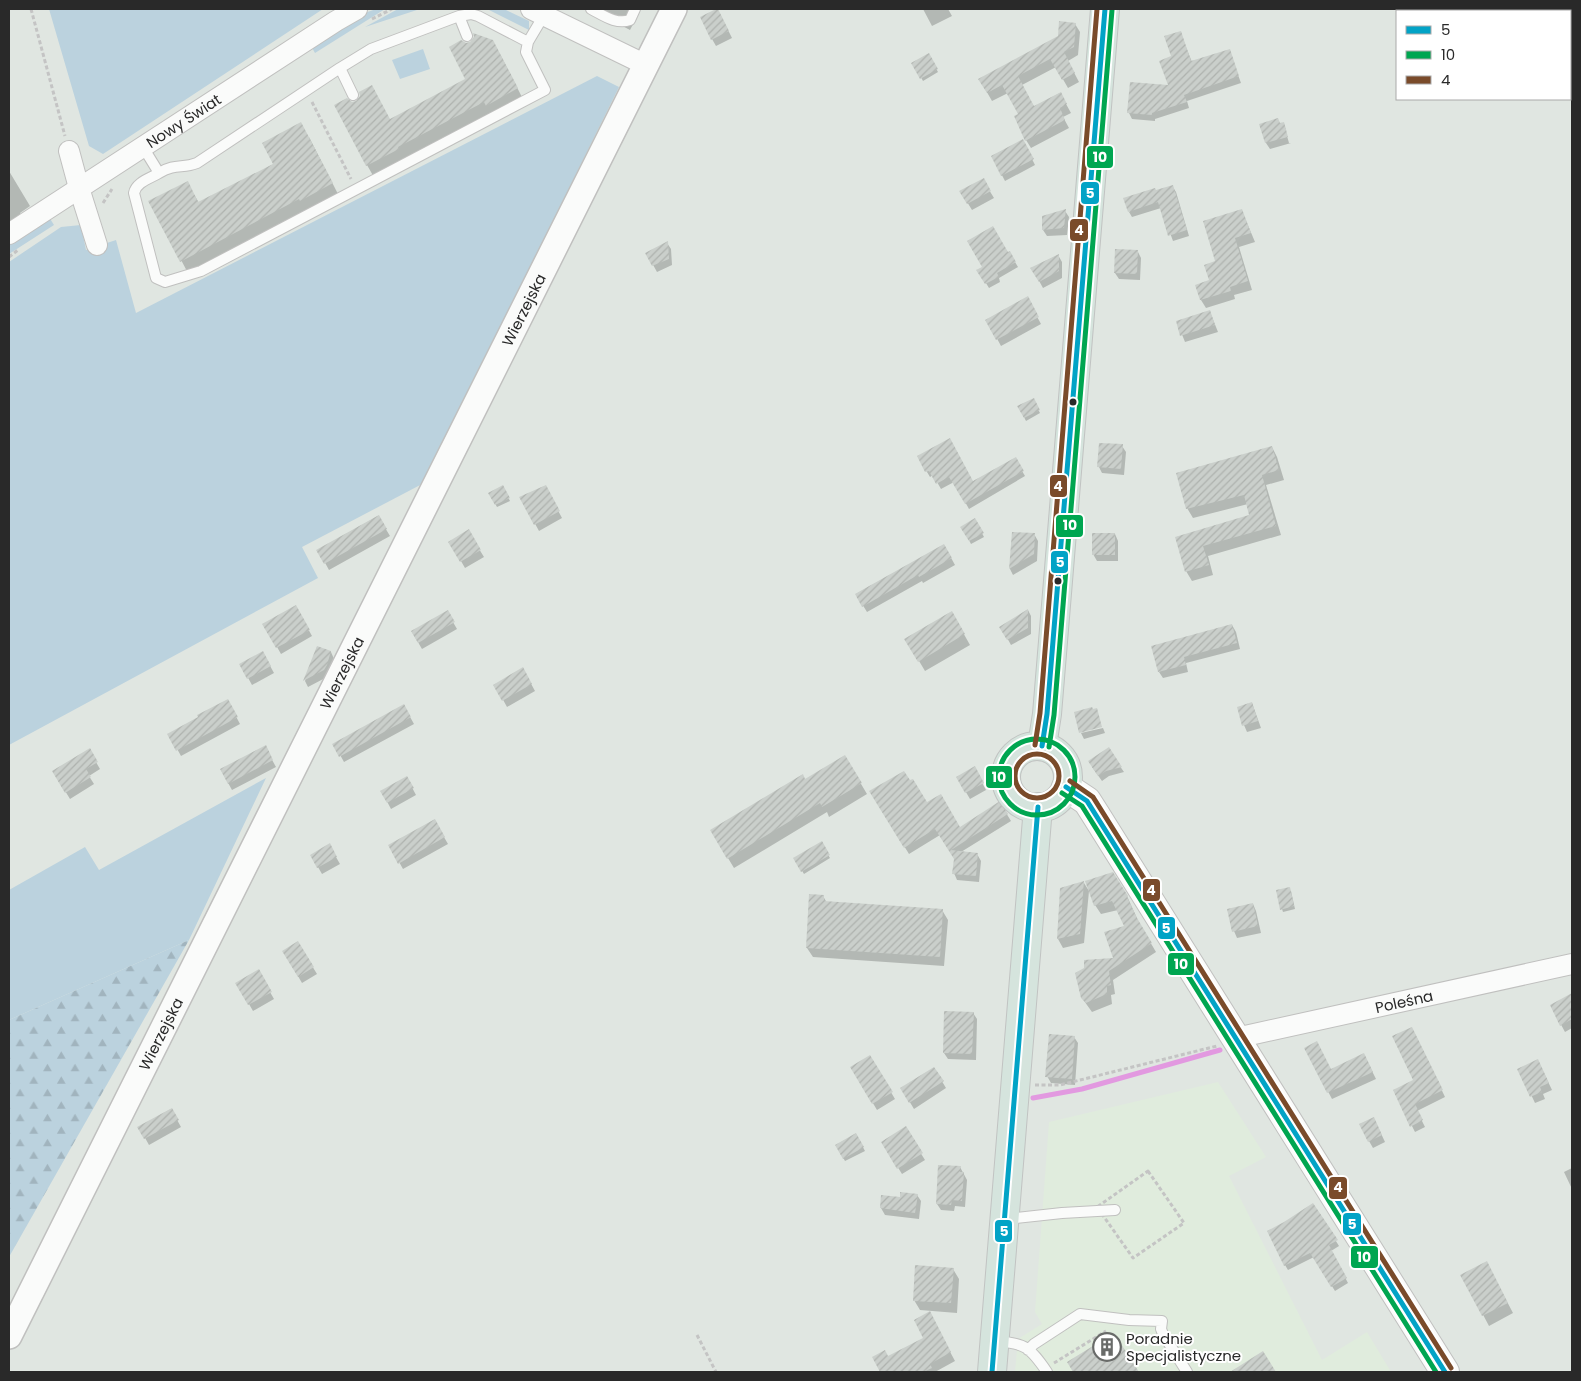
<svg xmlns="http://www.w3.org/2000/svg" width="1581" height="1381" font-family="Poppins,sans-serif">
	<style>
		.medical { fill: #e0ecdd }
		.grass { fill: #bbd2de }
		.forest { fill: url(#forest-firs) }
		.shadow { fill: #0003 }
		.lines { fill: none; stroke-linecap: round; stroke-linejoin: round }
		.stream { stroke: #e299e0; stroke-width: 5 }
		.building { fill: url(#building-hatch) }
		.service-casing { stroke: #c0c0bf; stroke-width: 12 }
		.minor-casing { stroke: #c0c0bf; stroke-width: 22 }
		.tertiary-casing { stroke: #c0c0bf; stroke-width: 28 }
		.secondary-casing { stroke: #c0c0bf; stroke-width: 30 }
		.primary-casing { stroke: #c1c3c2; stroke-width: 30 }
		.path { stroke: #c4c4c4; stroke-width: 3; stroke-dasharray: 4 2.5; stroke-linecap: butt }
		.service { stroke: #fafbfa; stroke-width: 10 }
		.minor { stroke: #fafbfa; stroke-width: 20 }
		.tertiary { stroke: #fafbfa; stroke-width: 25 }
		.secondary { stroke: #fafbfa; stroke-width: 28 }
		.primary { stroke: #d5e4dd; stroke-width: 28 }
		.bus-1-casing { stroke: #fff; stroke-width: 9 }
		.bus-2-casing { stroke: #fff; stroke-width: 9 }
		.bus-3-casing { stroke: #fff; stroke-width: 9 }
		.bus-1 { stroke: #02a3c6; stroke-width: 5 }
		.bus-2 { stroke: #00a651; stroke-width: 5 }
		.bus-3 { stroke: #7a4b2a; stroke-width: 5 }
		.bus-dot { fill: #292929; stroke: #fff; stroke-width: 2 }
		.labels { text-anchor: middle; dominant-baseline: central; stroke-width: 4; stroke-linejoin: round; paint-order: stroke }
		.street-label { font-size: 15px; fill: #292929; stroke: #fff }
		.poi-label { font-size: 15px; fill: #292929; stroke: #fff; text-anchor: start }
		.line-badge { stroke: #fff; stroke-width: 2 }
		.badge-label { font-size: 14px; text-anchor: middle; font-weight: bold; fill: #fff }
	</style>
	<defs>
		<pattern id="forest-firs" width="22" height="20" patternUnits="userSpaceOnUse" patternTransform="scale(1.25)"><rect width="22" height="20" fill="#bbd2de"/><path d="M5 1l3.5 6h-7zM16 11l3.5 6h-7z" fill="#a1b4be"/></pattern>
		<pattern id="building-hatch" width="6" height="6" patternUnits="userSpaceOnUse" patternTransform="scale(1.25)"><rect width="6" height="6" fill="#cacfcb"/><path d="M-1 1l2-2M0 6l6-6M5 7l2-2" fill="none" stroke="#aeb2ae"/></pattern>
	</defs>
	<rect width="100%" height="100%" fill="#e0e6e1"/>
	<!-- medical -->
	<path class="medical" d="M 1218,1082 L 1266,1157 L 1229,1176 L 1322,1360 L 1367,1332 L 1391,1372 L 1015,1372 L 1018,1339 L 1042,1324 L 1035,1312 L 1049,1122 Z"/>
	<!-- grass -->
	<path class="grass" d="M 49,9 L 323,9 L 103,154 L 89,146 Z
		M 376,9 L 385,9 L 315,53 L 311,46 L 362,14 Z
		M 398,9 L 420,9 L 365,27 Z
		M 487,9 L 504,9 L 529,21 L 529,30 Z
		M 423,49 L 430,69 L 400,79 L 392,60 Z
		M 597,76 L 619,87 L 424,483 L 302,547 L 318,578 L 9,745 L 9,262 L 61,227 L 81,225 L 86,250 L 116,240 L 136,313 Z
		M 49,217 L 54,225 L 9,254 L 9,244 Z
		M 266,778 L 189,940 L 9,1020 L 9,890 L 85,847 L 99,870 Z"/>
	<!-- forest -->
	<path class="forest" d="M 189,940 L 9,1257 L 9,1020 Z"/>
	<!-- shadow -->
	<path class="shadow" d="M 590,9 L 641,9 L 630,30 Z
		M 923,9 L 948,9 L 952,16 L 932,26 Z
		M 721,16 L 732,38 L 716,46 L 712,39 Z
		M 1075,24 L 1080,32 L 1078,55 L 1068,61 L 1079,82 L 1068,88 L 1056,67 L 1022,85 L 1034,107 L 1060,93 L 1071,113 L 1063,117 L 1069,128 L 1031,148 L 1026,140 L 1019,115 L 1008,93 L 992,101 L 980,80 L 1059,37 Z
		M 1180,32 L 1192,62 L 1229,50 L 1241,83 L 1187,101 L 1189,108 L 1155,119 L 1155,121 L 1132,119 L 1129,113 L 1170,87 L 1173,57 Z
		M 465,44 L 501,56 L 525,103 L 375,179 L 367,165 L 352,103 L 390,121 L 467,80 Z
		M 928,54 L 938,72 L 923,81 L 913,63 Z
		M 1261,124 L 1283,124 L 1286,129 L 1285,129 L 1289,143 L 1291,143 L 1270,149 L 1266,143 Z
		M 309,137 L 340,198 L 189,275 L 150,201 L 195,196 L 199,203 L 274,164 Z
		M 1023,141 L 1035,165 L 1005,181 L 992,156 Z
		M 9,171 L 30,206 L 20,213 L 21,217 L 9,225 Z
		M 983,180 L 994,198 L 972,210 L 961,192 Z
		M 1172,186 L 1176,192 L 1189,236 L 1173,241 L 1161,208 L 1132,217 L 1129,212 L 1156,192 Z
		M 1065,211 L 1069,217 L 1067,235 L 1047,236 L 1043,230 Z
		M 1242,211 L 1255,242 L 1239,247 L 1252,290 L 1234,295 L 1235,299 L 1206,308 L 1201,300 L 1197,285 L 1210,281 L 1217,262 Z
		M 667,243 L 671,249 L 672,265 L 657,272 L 647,254 Z
		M 1009,252 L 1018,267 L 999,278 L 1000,282 L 989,288 L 978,270 Z
		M 1138,252 L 1141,258 L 1140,280 L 1119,279 L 1115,273 Z
		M 1058,255 L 1062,262 L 1062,278 L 1043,288 L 1032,268 Z
		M 1027,298 L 1041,324 L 1001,346 L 987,320 Z
		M 1210,312 L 1218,332 L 1185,342 L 1177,322 Z
		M 1033,400 L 1040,413 L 1026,421 L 1019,407 Z
		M 1122,446 L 1126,452 L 1124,475 L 1102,473 L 1099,467 Z
		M 1272,447 L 1277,457 L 1284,480 L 1266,485 L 1281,535 L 1208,556 L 1213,575 L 1192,581 L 1186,571 L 1177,537 L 1251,516 L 1248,504 L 1193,518 L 1187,508 Z
		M 918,457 L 973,483 L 1015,459 L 1025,476 L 969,509 L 954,482 L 941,489 L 933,475 L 930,477 Z
		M 545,486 L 562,518 L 539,531 L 521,498 Z
		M 503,487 L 510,501 L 497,507 L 489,493 Z
		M 378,516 L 390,536 L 329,570 L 318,550 Z
		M 975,520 L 984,537 L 971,544 L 962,527 Z
		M 468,531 L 484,557 L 465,568 L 450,542 Z
		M 1013,533 L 1034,534 L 1038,541 L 1037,561 L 1013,575 L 1010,569 Z
		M 1115,534 L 1118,541 L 1118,561 L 1097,561 L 1093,554 Z
		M 944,545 L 955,565 L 923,583 L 922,581 L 867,612 L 856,594 Z
		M 296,607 L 312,636 L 281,654 L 264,624 Z
		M 1028,610 L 1031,616 L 1031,634 L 1011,645 L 1001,627 Z
		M 447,612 L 457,629 L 422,649 L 412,632 Z
		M 952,613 L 970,645 L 925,671 L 906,639 Z
		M 1232,625 L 1236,632 L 1240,649 L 1186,663 L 1188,672 L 1163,678 L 1159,672 Z
		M 317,647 L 331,652 L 334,659 L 327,677 L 308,687 L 305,681 Z
		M 263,653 L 274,673 L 252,685 L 241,665 Z
		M 523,669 L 535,691 L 507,707 L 495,685 Z
		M 1252,703 L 1261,728 L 1247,732 L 1244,725 Z
		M 404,706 L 414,724 L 344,762 L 334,744 Z
		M 231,707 L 240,724 L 181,756 L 169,734 Z
		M 1103,728 L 1105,733 L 1084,739 L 1081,733 Z
		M 265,747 L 276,767 L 232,790 L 221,770 Z
		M 1108,749 L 1124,772 L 1109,776 L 1102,781 L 1092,767 Z
		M 89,750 L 100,769 L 89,776 L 94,784 L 70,799 L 53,771 Z
		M 845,757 L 867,794 L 829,817 L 827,812 L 734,868 L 711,830 L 805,781 Z
		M 974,768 L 986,790 L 970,799 L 957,777 Z
		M 407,778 L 416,795 L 391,809 L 382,792 Z
		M 871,792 L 926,804 L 959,829 L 1000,803 L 1011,821 L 961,852 L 977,854 L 981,861 L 979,882 L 957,880 L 954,873 L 955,859 L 940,835 L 909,854 Z
		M 434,820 L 448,844 L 403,869 L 390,846 Z
		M 821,843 L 830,858 L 804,874 L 795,859 Z
		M 329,845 L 340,864 L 322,874 L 311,855 Z
		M 1084,883 L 1089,891 L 1084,943 L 1063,948 L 1058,939 L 1062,889 Z
		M 1291,891 L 1295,909 L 1283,912 L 1282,909 Z
		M 823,896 L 827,903 L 942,910 L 948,920 L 944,966 L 813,957 L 807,948 Z
		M 1127,896 L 1140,925 L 1156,952 L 1113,980 L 1115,994 L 1111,995 L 1112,1004 L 1092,1012 L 1082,998 L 1115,959 L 1125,927 L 1118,910 L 1101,914 L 1095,905 Z
		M 1253,904 L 1256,911 L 1261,933 L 1237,938 L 1234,931 Z
		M 298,943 L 317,974 L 302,983 L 284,952 Z
		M 258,971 L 274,999 L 253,1011 L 237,983 Z
		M 1572,995 L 1572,1028 L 1565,1032 L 1551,1006 Z
		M 973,1013 L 977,1019 L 976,1060 L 948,1059 L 944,1053 Z
		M 1415,1034 L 1445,1097 L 1417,1111 L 1425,1127 L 1415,1132 L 1412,1126 Z
		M 1074,1037 L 1078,1043 L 1075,1085 L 1051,1083 L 1047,1076 Z
		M 1305,1048 L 1330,1070 L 1367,1061 L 1376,1079 L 1332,1099 Z
		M 870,1057 L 895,1099 L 877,1110 L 852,1068 Z
		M 1541,1067 L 1552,1090 L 1543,1094 L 1545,1099 L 1535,1103 L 1519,1069 Z
		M 934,1068 L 946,1088 L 914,1109 L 902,1089 Z
		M 171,1109 L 181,1127 L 149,1145 L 139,1127 Z
		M 1377,1125 L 1385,1142 L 1373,1148 L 1369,1141 Z
		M 905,1128 L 925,1160 L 902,1174 L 882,1142 Z
		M 856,1134 L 865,1151 L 845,1161 L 836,1145 Z
		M 960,1167 L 967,1180 L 965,1207 L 955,1206 L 954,1211 L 941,1210 L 937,1204 Z
		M 1572,1168 L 1572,1189 L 1564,1172 Z
		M 917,1195 L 921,1201 L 919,1219 L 885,1215 L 881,1208 L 901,1199 Z
		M 1313,1204 L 1339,1246 L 1331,1251 L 1348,1283 L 1335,1291 L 1314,1257 L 1288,1270 L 1285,1265 L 1285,1223 Z
		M 953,1269 L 959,1279 L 957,1313 L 920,1310 L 914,1300 Z
		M 1492,1273 L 1513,1313 L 1489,1326 L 1462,1275 Z
		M 934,1322 L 955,1361 L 935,1372 L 882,1372 L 874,1357 L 888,1358 L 925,1339 Z
		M 1114,1334 L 1138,1372 L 1074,1372 L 1069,1363 Z"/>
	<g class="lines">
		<!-- stream -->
		<path class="stream" d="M 1033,1098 L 1082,1089 L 1220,1050"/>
	</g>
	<!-- building -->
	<path class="building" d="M 716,9 L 718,9 L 729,31 L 711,40 L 700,17 Z
		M 1059,21 L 1076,23 L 1074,47 L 1064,52 L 1075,73 L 1062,80 L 1050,59 L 1018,76 L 1034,106 L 1061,92 L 1067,104 L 1060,108 L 1065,120 L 1025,141 L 1014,116 L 1018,114 L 1002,85 L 987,93 L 978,79 L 1058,36 Z
		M 1181,31 L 1191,61 L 1230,49 L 1239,76 L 1184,95 L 1187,102 L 1152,113 L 1152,115 L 1127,113 L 1130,82 L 1168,85 L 1159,61 L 1171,56 L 1164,36 Z
		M 473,33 L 493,40 L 518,88 L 486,106 L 484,102 L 398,147 L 399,149 L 366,166 L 334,105 L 347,98 L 352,102 L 356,101 L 360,96 L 359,92 L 372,85 L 390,119 L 465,79 L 449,47 L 461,40 L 466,43 L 470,42 L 474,37 Z
		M 929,53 L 938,69 L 920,79 L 911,63 Z
		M 1278,118 L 1280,123 L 1284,122 L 1288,137 L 1265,143 L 1259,124 Z
		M 301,122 L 333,183 L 300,201 L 299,199 L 180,262 L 148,201 L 188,181 L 198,202 L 273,164 L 262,143 Z
		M 1023,139 L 1034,159 L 1001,176 L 991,156 Z
		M 984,178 L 991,191 L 967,204 L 959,191 Z
		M 1173,185 L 1187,230 L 1168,236 L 1158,202 L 1128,212 L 1123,198 L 1155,188 L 1156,190 Z
		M 1066,209 L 1064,228 L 1042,230 L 1042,216 Z
		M 1242,209 L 1251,233 L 1235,238 L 1248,281 L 1230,287 L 1231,291 L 1200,300 L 1195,285 L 1209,280 L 1204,265 L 1215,261 L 1203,221 Z
		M 993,226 L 1008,252 L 1010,251 L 1016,262 L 997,273 L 999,277 L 985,284 L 976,270 L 982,267 L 967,241 Z
		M 668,241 L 669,259 L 652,266 L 645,253 Z
		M 1115,249 L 1138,250 L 1137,274 L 1114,273 Z
		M 1059,254 L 1059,271 L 1039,282 L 1030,268 Z
		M 1028,296 L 1039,317 L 996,340 L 985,320 Z
		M 1210,310 L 1215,325 L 1180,336 L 1176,321 Z
		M 1034,398 L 1040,410 L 1024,418 L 1017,406 Z
		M 950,438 L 973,481 L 1016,457 L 1024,471 L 965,504 L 949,477 L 936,484 L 929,471 L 925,472 L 917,456 Z
		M 1099,443 L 1123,444 L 1121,469 L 1097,467 Z
		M 1272,446 L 1279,470 L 1262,475 L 1276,526 L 1203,546 L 1209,565 L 1185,572 L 1175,537 L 1249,515 L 1244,495 L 1186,509 L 1176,473 Z
		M 503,485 L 510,498 L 495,505 L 488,493 Z
		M 546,485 L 560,511 L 534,525 L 519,497 Z
		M 379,515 L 387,529 L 324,564 L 316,550 Z
		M 975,518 L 984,533 L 969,541 L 960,527 Z
		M 469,529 L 481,550 L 460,562 L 448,542 Z
		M 1012,532 L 1035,533 L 1034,554 L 1009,569 Z
		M 1092,533 L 1115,533 L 1115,555 L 1092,555 Z
		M 944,544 L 952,558 L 919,577 L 918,575 L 862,607 L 855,594 Z
		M 296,605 L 310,630 L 276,648 L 262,624 Z
		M 1028,609 L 1028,628 L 1007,640 L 999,627 Z
		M 448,610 L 455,622 L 418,643 L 411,631 Z
		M 952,611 L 965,634 L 918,662 L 904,639 Z
		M 1232,624 L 1237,643 L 1184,657 L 1186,665 L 1158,672 L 1151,646 Z
		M 317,646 L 331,651 L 327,665 L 324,670 L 303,681 Z
		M 263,651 L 271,666 L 247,679 L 239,664 Z
		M 523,667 L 532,684 L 502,701 L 493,685 Z
		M 228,699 L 238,717 L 176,751 L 167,734 L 198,717 L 197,715 Z
		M 1252,702 L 1258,721 L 1242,726 L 1237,707 Z
		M 404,704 L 411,717 L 339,757 L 332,744 Z
		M 1092,707 L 1093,709 L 1097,708 L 1102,727 L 1079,733 L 1074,712 Z
		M 266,745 L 273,760 L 228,784 L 220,769 Z
		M 1109,747 L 1122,767 L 1106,771 L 1098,776 L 1088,761 Z
		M 90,748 L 98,762 L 86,769 L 91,777 L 65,793 L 52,771 Z
		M 845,755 L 862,783 L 822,807 L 820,803 L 727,859 L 710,830 L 803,774 L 805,779 Z
		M 975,766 L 984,783 L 965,793 L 956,777 Z
		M 904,771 L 910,780 L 913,779 L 927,802 L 941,794 L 960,827 L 1000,801 L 1008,814 L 951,850 L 978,853 L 976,876 L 952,874 L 954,859 L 935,829 L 904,848 L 869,791 Z
		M 407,776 L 414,788 L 387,803 L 380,791 Z
		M 435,819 L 445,837 L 398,864 L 388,845 Z
		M 822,841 L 830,855 L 801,872 L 793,858 Z
		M 330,843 L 337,857 L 317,868 L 310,855 Z
		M 1113,872 L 1128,896 L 1127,897 L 1137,918 L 1152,943 L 1109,971 L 1111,985 L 1107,986 L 1107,994 L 1086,1003 L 1081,998 L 1075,973 L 1084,968 L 1084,960 L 1113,958 L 1104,932 L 1124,926 L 1112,901 L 1094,906 L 1085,881 Z
		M 1084,881 L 1080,934 L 1057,939 L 1060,888 Z
		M 1290,887 L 1294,906 L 1280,910 L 1276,890 Z
		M 809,894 L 824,895 L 824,901 L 943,909 L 940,957 L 806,948 Z
		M 1253,903 L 1258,926 L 1232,932 L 1227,909 Z
		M 298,941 L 314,967 L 298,977 L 282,951 Z
		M 259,969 L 272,992 L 248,1005 L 235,983 Z
		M 1572,993 L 1572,1019 L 1560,1026 L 1550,1005 Z
		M 944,1011 L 974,1012 L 972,1054 L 943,1053 Z
		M 1412,1027 L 1443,1090 L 1415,1104 L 1423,1120 L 1410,1127 L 1393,1090 L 1413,1080 L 1392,1036 Z
		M 1049,1034 L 1075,1036 L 1072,1079 L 1045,1077 Z
		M 1317,1041 L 1331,1069 L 1364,1053 L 1373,1072 L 1327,1093 L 1304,1048 Z
		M 870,1055 L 893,1092 L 872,1104 L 850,1067 Z
		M 1538,1059 L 1549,1083 L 1540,1087 L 1542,1092 L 1530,1097 L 1517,1069 Z
		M 934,1067 L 944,1081 L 909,1103 L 900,1088 Z
		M 172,1108 L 179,1120 L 144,1139 L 137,1127 Z
		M 1374,1117 L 1382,1135 L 1368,1142 L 1359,1124 Z
		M 906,1126 L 923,1153 L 897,1169 L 881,1142 Z
		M 856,1133 L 864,1147 L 843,1159 L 835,1145 Z
		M 938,1165 L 961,1166 L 960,1172 L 964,1172 L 962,1201 L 952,1200 L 951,1205 L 936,1204 Z
		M 900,1192 L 918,1194 L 915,1213 L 880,1208 L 881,1195 L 900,1197 Z
		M 1313,1203 L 1338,1240 L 1329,1245 L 1347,1278 L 1331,1287 L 1310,1253 L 1284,1266 L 1267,1231 L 1284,1222 Z
		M 1487,1261 L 1508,1303 L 1482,1316 L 1460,1275 Z
		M 915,1265 L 954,1268 L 951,1303 L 913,1301 Z
		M 930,1311 L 951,1352 L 930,1364 L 932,1368 L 923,1372 L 880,1372 L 872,1357 L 885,1350 L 888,1356 L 923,1338 L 914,1320 Z
		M 1114,1333 L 1139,1372 L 1073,1372 L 1067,1362 Z
		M 1263,1351 L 1276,1372 L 1230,1372 Z"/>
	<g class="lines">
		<defs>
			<path id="service" d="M 591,9 C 603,15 616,25 630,20 L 635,9
				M 459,16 L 467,36
				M 353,95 L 340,68 L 371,49 L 459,16 L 471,14 L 478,16 L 528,42 L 544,15
				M 143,147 L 159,173 C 176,163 182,169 197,163 L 340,68
				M 159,173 C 151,178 136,182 134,193 L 156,278 L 165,282 L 201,271 L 545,90 L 526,52 L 528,42
				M 1006,1219 L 1062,1213 L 1115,1210
				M 995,1341 C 1025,1343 1030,1347 1047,1372
				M 1028,1350 L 1034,1344 L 1080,1314 L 1129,1320 L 1162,1321 L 1161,1329 L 1163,1334 L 1187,1372"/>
			<g id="minor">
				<path d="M 531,9 L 646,65"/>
				<path d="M 69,151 L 79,188 L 97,245"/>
				<path id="s1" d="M 9,234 L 336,21 L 357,9"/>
				<path id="s2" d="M 1236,1038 L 1572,964"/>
			</g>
			<g id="tertiary">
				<path id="s3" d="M 9,1336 L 674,9"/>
			</g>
			<path id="secondary" d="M 1066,787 L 1087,801 L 1094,812 L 1445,1372"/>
			<path id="primary" d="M 1042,746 L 1047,714 L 1058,581 L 1105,9
				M1006 777a31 31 0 1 1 62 0a31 31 0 1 1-62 0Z
				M 992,1372 L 1038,807"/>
		</defs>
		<!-- service casing -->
		<use href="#service" class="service-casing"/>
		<!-- minor casing -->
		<use href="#minor" class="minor-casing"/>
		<!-- tertiary casing -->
		<use href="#tertiary" class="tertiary-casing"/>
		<!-- secondary casing -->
		<use href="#secondary" class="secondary-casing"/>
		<!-- primary casing -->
		<use href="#primary" class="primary-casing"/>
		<!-- path -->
		<path class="path" d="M 31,9 L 65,136
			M 372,19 L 392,9
			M 312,102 L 351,179
			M 103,203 L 112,189
			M 9,257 L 18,250
			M 1035,1085 L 1060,1085 L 1217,1046
			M 1148,1171 L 1184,1223 L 1133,1258 L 1097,1207 Z
			M 697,1335 L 716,1372
			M 1054,1363 L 1106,1331"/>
		<!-- service -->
		<use href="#service" class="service"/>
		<!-- minor -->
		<use href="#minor" class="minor"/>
		<!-- tertiary -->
		<use href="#tertiary" class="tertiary"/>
		<!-- secondary -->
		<use href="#secondary" class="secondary"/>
		<!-- primary -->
		<use href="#primary" class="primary"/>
		<defs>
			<path id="bus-1" d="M 1042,746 L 1047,714 L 1105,9
				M 1066,787 L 1087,801 L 1445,1372
				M 992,1372 L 1038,807"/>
			<path id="bus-2" d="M999 777a38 38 0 1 1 76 0a38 38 0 1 1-76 0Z
				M 1049,747 L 1054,715 L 1112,10
				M 1062,793 L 1082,806 L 1436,1372"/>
			<path id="bus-3" d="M 1035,745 L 1040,713 L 1097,9
				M1015 776a22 22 0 1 1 44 0a22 22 0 1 1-44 0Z
				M 1070,781 L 1093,797 L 1451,1368"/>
		</defs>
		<!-- bus-1 casing -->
		<use href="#bus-1" class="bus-1-casing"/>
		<!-- bus-2 casing -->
		<use href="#bus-2" class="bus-2-casing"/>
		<!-- bus-3 casing -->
		<use href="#bus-3" class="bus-3-casing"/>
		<!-- bus-1 -->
		<use href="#bus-1" class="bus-1"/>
		<!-- bus-2 -->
		<use href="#bus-2" class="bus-2"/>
		<!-- bus-3 -->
		<use href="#bus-3" class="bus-3"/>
	</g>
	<!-- icons -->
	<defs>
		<symbol id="building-ring" viewBox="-11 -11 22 22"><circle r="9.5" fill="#fff" stroke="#696b69" stroke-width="1.5"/><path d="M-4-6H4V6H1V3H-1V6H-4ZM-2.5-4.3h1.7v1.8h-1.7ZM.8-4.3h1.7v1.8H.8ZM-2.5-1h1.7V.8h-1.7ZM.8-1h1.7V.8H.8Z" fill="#696b69"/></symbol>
	</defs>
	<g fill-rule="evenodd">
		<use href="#building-ring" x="1091" y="1331" width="32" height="32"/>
	</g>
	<!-- markers -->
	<g class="bus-dot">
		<circle cx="1073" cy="402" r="4.5"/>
		<circle cx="1058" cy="581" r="4.5"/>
	</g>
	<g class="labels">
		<!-- street labels -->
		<g class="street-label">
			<text stroke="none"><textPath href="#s1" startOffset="208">Nowy Świat</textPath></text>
			<text stroke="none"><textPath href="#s3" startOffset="1148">Wierzejska</textPath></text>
			<text stroke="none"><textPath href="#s3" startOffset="742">Wierzejska</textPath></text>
			<text stroke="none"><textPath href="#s2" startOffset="172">Poleśna</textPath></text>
			<text stroke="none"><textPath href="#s3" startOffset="338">Wierzejska</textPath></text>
		</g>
		<!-- poi labels -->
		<g class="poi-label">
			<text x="1126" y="1338">Poradnie<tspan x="1126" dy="17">Specjalistyczne</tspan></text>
		</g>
	</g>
	<g class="line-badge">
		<rect x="1086" y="145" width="28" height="24" rx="5" fill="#00a651"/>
		<rect x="1080" y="181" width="20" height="24" rx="5" fill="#02a3c6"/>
		<rect x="1069" y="218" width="20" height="24" rx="5" fill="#7a4b2a"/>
		<rect x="1049" y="474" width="19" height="24" rx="5" fill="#7a4b2a"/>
		<rect x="1055" y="514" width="29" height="24" rx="5" fill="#00a651"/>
		<rect x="1050" y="550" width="19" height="24" rx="5" fill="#02a3c6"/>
		<rect x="985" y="765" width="28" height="24" rx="5" fill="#00a651"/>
		<rect x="1142" y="878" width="19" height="24" rx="5" fill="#7a4b2a"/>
		<rect x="1157" y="916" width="19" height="24" rx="5" fill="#02a3c6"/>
		<rect x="1167" y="952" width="28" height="24" rx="5" fill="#00a651"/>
		<rect x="1328" y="1176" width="20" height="24" rx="5" fill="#7a4b2a"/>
		<rect x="1342" y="1212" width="20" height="24" rx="5" fill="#02a3c6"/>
		<rect x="994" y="1219" width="19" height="24" rx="5" fill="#02a3c6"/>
		<rect x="1350" y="1245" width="29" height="24" rx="5" fill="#00a651"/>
	</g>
	<g class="badge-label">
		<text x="1100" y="162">10</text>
		<text x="1090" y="198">5</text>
		<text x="1079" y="235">4</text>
		<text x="1058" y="491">4</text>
		<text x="1070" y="530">10</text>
		<text x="1060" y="567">5</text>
		<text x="999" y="782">10</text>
		<text x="1151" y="895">4</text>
		<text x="1166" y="933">5</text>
		<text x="1181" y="969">10</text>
		<text x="1338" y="1192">4</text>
		<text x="1352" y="1229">5</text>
		<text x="1004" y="1236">5</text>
		<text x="1364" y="1262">10</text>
	</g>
	<!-- border -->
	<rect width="1581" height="1381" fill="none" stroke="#292929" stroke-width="20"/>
	<!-- legend -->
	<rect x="1396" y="10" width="175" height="90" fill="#ffffff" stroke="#a9a9a9"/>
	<rect x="1406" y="26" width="25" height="8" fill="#02a3c6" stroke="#a9a9a9"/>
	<text x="1441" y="35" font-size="15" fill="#292929">5</text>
	<rect x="1406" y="51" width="25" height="8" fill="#00a651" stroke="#a9a9a9"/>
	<text x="1441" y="60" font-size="15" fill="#292929">10</text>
	<rect x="1406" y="76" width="25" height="8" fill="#7a4b2a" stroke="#a9a9a9"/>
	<text x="1441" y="85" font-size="15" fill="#292929">4</text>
</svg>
